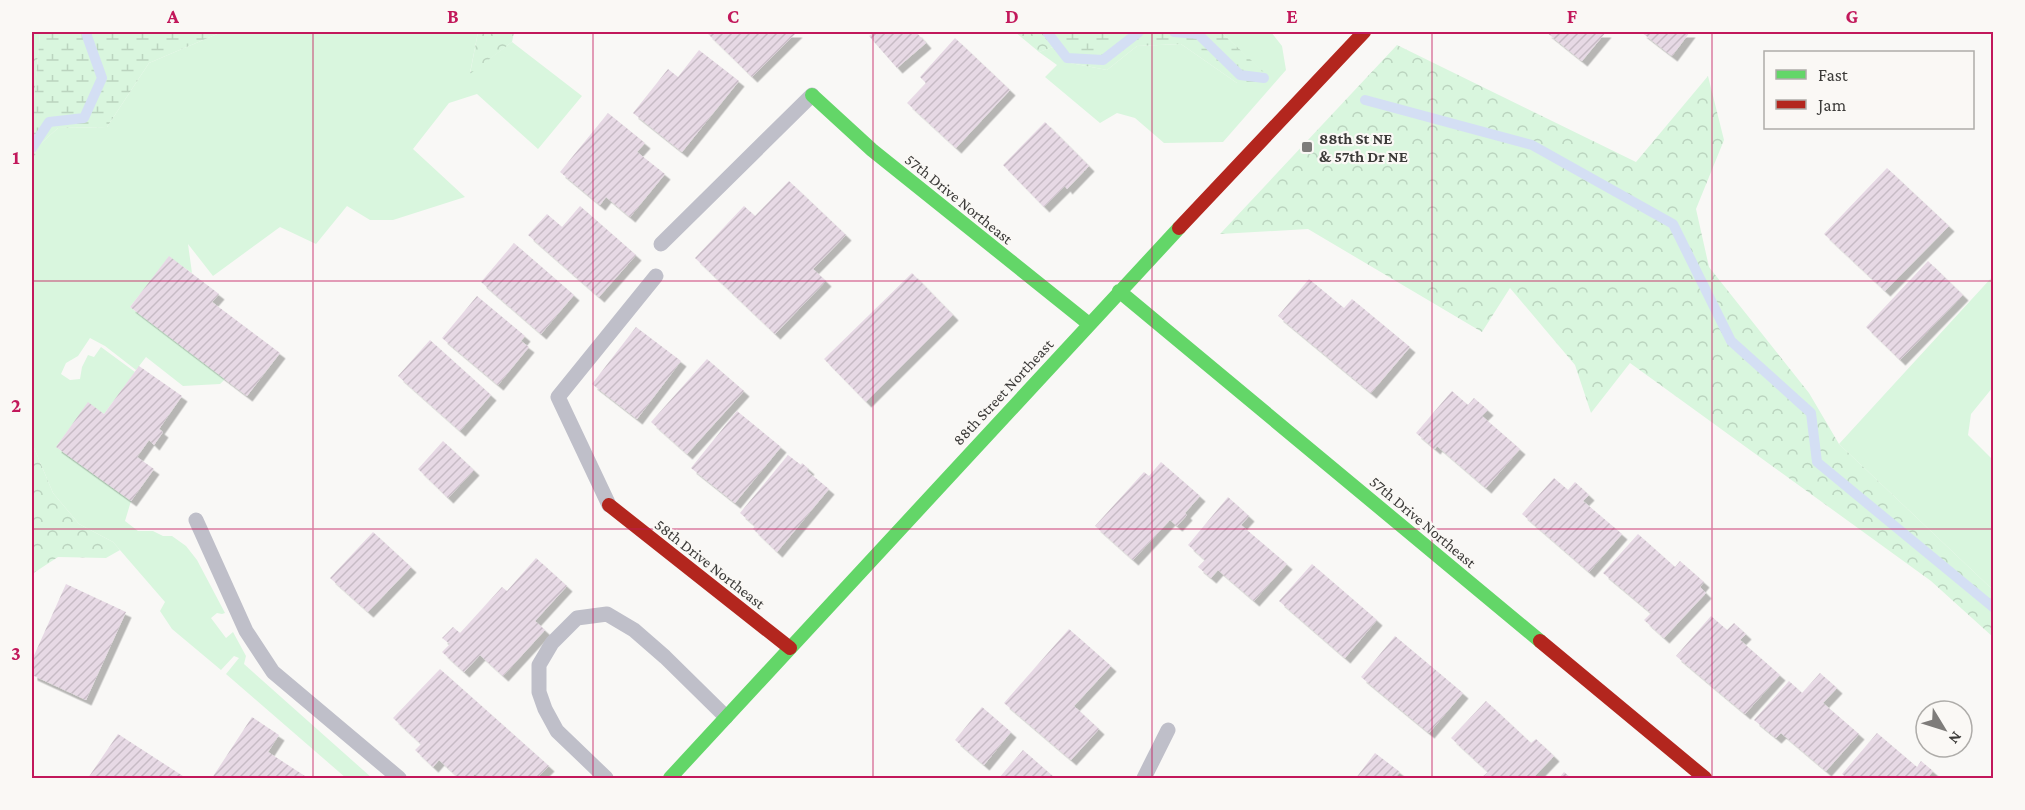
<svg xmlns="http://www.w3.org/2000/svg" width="2025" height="810" font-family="'Crimson Pro',serif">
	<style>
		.green { fill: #d9f6de }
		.forest { fill: url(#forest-crowns) }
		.wetland { fill: url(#wetland-marsh) }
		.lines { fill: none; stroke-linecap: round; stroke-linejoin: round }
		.stream { stroke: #d4dff4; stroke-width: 10 }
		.building { fill: url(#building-hatch); filter: url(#shadow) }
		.lane { stroke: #bfbfc9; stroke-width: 15 }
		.fast { stroke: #63d668; stroke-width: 14 }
		.jam { stroke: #b3261e; stroke-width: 14 }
		.grid { fill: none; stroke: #c2185b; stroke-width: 1.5; stroke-opacity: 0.55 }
		.poi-dot { fill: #7e7c7a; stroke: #faf8f5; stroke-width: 2 }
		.labels { text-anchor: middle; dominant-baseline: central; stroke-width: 4.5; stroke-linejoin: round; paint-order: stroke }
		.poi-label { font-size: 16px; font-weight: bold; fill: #3b3a38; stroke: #faf8f5; text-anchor: start }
		.street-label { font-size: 16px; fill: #3b3a38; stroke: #faf8f5 }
		.neatline { fill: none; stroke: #c2185b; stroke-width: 2 }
		.grid-label { font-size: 20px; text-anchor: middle; font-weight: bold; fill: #c2185b }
	</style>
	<defs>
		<pattern id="forest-crowns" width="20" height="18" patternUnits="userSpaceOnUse" patternTransform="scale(1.5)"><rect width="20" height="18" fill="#d9f6de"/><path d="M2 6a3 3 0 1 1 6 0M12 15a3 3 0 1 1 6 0" fill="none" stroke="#bbd4bf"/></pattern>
		<pattern id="wetland-marsh" width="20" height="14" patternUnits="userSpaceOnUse" patternTransform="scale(1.5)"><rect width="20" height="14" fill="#d9f6de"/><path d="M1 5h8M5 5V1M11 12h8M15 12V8" fill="none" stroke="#bbd4bf"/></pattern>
		<pattern id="building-hatch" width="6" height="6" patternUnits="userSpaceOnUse" patternTransform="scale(1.5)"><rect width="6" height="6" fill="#e7d9e5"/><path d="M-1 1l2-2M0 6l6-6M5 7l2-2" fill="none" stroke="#c7bbc5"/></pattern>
		<filter id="shadow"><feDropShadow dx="5.5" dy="5.5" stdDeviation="0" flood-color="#0004"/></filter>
	</defs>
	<rect width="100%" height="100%" fill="#f9f8f6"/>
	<!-- green -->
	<path class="green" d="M 222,32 L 478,32 L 470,73 L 512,42 L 582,96 L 538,149 L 477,94 L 449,103 L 413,149 L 465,197 L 393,220 L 370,220 L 347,206 L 316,244 L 280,227 L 213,276 L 188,244 L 192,273 L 169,257 L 130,307 L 225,379 L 220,384 L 183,386 L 146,357 L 136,370 L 105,346 L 90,338 L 78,356 L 66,363 L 61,374 L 70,380 L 80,379 L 82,367 L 88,355 L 94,357 L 101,347 L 135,372 L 104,414 L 88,403 L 56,447 L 131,501 L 125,521 L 138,531 L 153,531 L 163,536 L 172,536 L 186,546 L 197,560 L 225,613 L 222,614 L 217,613 L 211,618 L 226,638 L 233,632 L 246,656 L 244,664 L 372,778 L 346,778 L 226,674 L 239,658 L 234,656 L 221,670 L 172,629 L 160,611 L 165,602 L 113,542 L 79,524 L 53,493 L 32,443 L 32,169 L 37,147 L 58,128 L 107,127 L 149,63 Z
		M 1221,32 L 1271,32 L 1282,46 L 1286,70 L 1223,142 L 1164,143 L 1135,118 L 1117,113 L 1100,123 L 1045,77 L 1057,65 L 1039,52 L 1053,47 L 1065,62 L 1107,70 L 1137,46 L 1181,44 L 1237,83 L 1265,74 Z
		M 1993,276 L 1993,387 L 1971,414 L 1968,435 L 1993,460 L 1993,590 L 1839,444 Z"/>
	<!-- forest -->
	<path class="forest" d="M 32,32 L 40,32 L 33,113 L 32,116 Z
		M 478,32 L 514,32 L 512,42 L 470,74 Z
		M 1015,32 L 1040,32 L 1053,47 L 1039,52 Z
		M 1397,45 L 1636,162 L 1708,76 L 1724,140 L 1696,209 L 1709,267 L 1809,393 L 1839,444 L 1993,590 L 1993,637 L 1931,581 L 1630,363 L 1591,413 L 1575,365 L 1510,288 L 1482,332 L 1308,229 L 1220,234 Z
		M 32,443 L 53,493 L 79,524 L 113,542 L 120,550 L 106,558 L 58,557 L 32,574 Z"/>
	<!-- wetland -->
	<path class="wetland" d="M 40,32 L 222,32 L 149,63 L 107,127 L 58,128 L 37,147 L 32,169 L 32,116 L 33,113 Z
		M 1040,32 L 1221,32 L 1266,74 L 1259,88 L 1237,83 L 1181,44 L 1137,46 L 1107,70 L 1065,62 Z"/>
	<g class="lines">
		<!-- stream -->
		<path class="stream" d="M 1047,32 L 1067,58 L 1103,60 L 1139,32
			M 1174,32 L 1198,34 L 1240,75 L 1264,78
			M 1365,100 L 1532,145 L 1673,224 L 1731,341 L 1811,413 L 1817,462 L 1994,608
			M 32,148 L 49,122 L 84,118 L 102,78 L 87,36 L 87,32"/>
	</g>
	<!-- building -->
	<path class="building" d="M 709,32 L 797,32 L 752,77 L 707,33 Z
		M 875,32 L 916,32 L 926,43 L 897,68 L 869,36 Z
		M 1546,32 L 1606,32 L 1582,61 Z
		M 1641,32 L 1690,32 L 1672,56 Z
		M 955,38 L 1010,90 L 956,148 L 907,103 L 926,83 L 920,77 Z
		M 699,50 L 739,81 L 682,152 L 633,113 L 668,69 L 678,77 Z
		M 608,113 L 645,143 L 637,152 L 665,174 L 630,217 L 606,197 L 600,205 L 560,172 Z
		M 1045,122 L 1089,166 L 1067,189 L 1065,186 L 1044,207 L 1003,165 Z
		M 1887,168 L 1949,226 L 1885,291 L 1824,234 Z
		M 789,181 L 846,235 L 813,269 L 826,281 L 775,334 L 695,258 L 744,206 L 755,216 Z
		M 580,206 L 636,255 L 599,297 L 528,235 L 547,214 L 562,227 Z
		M 514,243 L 574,295 L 541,334 L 481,282 Z
		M 169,256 L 219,294 L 212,302 L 280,353 L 247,396 L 130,307 Z
		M 1928,261 L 1963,295 L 1900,360 L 1866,327 Z
		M 912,273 L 953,315 L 866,402 L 824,359 Z
		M 1309,279 L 1344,308 L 1352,299 L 1410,347 L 1371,393 L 1278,316 Z
		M 477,296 L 525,336 L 521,341 L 529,347 L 498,385 L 442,338 Z
		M 636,327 L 681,361 L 637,419 L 592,384 Z
		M 430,340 L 491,395 L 460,431 L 398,376 Z
		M 707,359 L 744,391 L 687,454 L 651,422 Z
		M 139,366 L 182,396 L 159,429 L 163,432 L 154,445 L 149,440 L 137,457 L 154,469 L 131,501 L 56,447 L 88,402 L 104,414 Z
		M 1452,391 L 1468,405 L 1474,398 L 1488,410 L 1482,416 L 1520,449 L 1486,488 L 1437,446 L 1435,449 L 1416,433 Z
		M 737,411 L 781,447 L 735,503 L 691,468 Z
		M 443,441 L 474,470 L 448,498 L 418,469 Z
		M 788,455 L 801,465 L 802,463 L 809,469 L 807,471 L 829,489 L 777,552 L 753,529 L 755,526 L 740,513 Z
		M 1161,462 L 1200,496 L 1185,513 L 1187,515 L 1177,526 L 1170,520 L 1133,560 L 1095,526 L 1144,472 L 1149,476 Z
		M 1554,478 L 1568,490 L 1575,482 L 1589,495 L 1583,501 L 1622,534 L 1589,572 L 1522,514 Z
		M 1228,497 L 1249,516 L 1241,525 L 1287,564 L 1254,601 L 1218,570 L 1211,578 L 1198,567 L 1205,560 L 1188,545 Z
		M 373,532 L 411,567 L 368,612 L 330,578 Z
		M 1638,534 L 1675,567 L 1680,561 L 1704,582 L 1700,587 L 1706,593 L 1664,638 L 1644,620 L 1651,613 L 1603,573 Z
		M 536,558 L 567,586 L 535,621 L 545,630 L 503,676 L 480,655 L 464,672 L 442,652 L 450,644 L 442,638 L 453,627 L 460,633 L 502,587 L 507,591 Z
		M 1312,564 L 1377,620 L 1345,658 L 1279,601 Z
		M 66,584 L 126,612 L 86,700 L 32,675 L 32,660 Z
		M 1711,616 L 1727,630 L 1734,623 L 1746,634 L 1740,640 L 1780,675 L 1745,714 L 1676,656 Z
		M 1069,629 L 1111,666 L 1074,706 L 1099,729 L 1071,760 L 1004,703 Z
		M 1395,636 L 1463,693 L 1429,733 L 1361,677 Z
		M 440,669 L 549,766 L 537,778 L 480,778 L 475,774 L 471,778 L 459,778 L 439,760 L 433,767 L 415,750 L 421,744 L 393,718 Z
		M 1820,673 L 1837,688 L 1823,703 L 1859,734 L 1826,771 L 1781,733 L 1776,738 L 1754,720 L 1789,681 L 1802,693 Z
		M 1486,701 L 1531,743 L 1536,739 L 1554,756 L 1533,778 L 1481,778 L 1488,772 L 1451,738 Z
		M 982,707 L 1011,732 L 984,765 L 955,740 Z
		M 252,717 L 279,735 L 268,752 L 308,778 L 212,778 Z
		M 1877,733 L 1917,767 L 1921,761 L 1933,771 L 1929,776 L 1931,778 L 1847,778 L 1842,774 Z
		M 118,734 L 186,778 L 88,778 Z
		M 1023,750 L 1055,778 L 999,778 Z
		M 1375,753 L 1400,772 L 1395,778 L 1356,778 Z
		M 1564,772 L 1571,778 L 1559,778 Z"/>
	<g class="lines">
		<!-- lane -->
		<path class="lane" d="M 661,244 L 812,95
			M 609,505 L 558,397 L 656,276
			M 196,520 L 246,631 L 273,672 L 399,778
			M 606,778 L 557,731 L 545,709 L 539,692 L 539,665 L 552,643 L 577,618 L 607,614 L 634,630 L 665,657 L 726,717
			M 1144,778 L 1168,730"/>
		<!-- fast -->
		<path class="fast" d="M 812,95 L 872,150 L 1089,324
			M 1119,291 L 1540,641
			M 670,778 L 1179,228"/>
		<!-- jam -->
		<path class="jam" d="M 1179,228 L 1364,32
			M 609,505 L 790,648
			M 1540,641 L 1705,778"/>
	</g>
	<!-- grid -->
	<path class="grid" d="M 313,32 L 313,778M 593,32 L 593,778M 873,32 L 873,778M 1152,32 L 1152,778M 1432,32 L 1432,778M 1712,32 L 1712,778M 32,281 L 1994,281M 32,529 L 1994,529"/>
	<!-- markers -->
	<rect class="poi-dot" x="1301" y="141" width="12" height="12" rx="3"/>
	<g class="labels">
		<!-- poi labels -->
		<g class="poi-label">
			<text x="1319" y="138">88th St NE<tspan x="1319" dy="18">&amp; 57th Dr NE</tspan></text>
		</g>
		<!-- street labels -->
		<g class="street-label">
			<text transform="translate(959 199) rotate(39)">57th Drive Northeast</text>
			<text transform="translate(1003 392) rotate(-47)">88th Street Northeast</text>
			<text transform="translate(1423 522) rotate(40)">57th Drive Northeast</text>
			<text transform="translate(710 564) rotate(38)">58th Drive Northeast</text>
		</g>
	</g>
	<!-- border -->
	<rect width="2025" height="810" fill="none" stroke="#faf8f5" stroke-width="66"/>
	<!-- legend -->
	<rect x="1764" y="51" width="210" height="78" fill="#faf8f5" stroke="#aeaca9" stroke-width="1.5"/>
	<rect x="1776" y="70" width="30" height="9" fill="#63d668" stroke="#aeaca9" stroke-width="1.5"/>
	<text x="1818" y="81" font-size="18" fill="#3b3a38">Fast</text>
	<rect x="1776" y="100" width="30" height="9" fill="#b3261e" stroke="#aeaca9" stroke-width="1.5"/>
	<text x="1818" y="111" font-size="18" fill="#3b3a38">Jam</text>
	<!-- north arrow -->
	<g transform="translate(1944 729) rotate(128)"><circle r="28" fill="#faf8f5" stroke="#aeaca9" stroke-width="1.5"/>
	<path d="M0-4.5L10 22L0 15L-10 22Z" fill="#7e7c7a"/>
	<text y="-9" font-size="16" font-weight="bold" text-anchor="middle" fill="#3b3a38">N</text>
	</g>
	<rect x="33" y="33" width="1959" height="744" class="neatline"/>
	<g class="grid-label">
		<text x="173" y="23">A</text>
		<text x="453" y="23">B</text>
		<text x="733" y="23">C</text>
		<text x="1012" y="23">D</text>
		<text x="1292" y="23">E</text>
		<text x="1572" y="23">F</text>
		<text x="1852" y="23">G</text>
		<text x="16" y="164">1</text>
		<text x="16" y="412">2</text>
		<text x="16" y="660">3</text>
	</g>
</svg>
